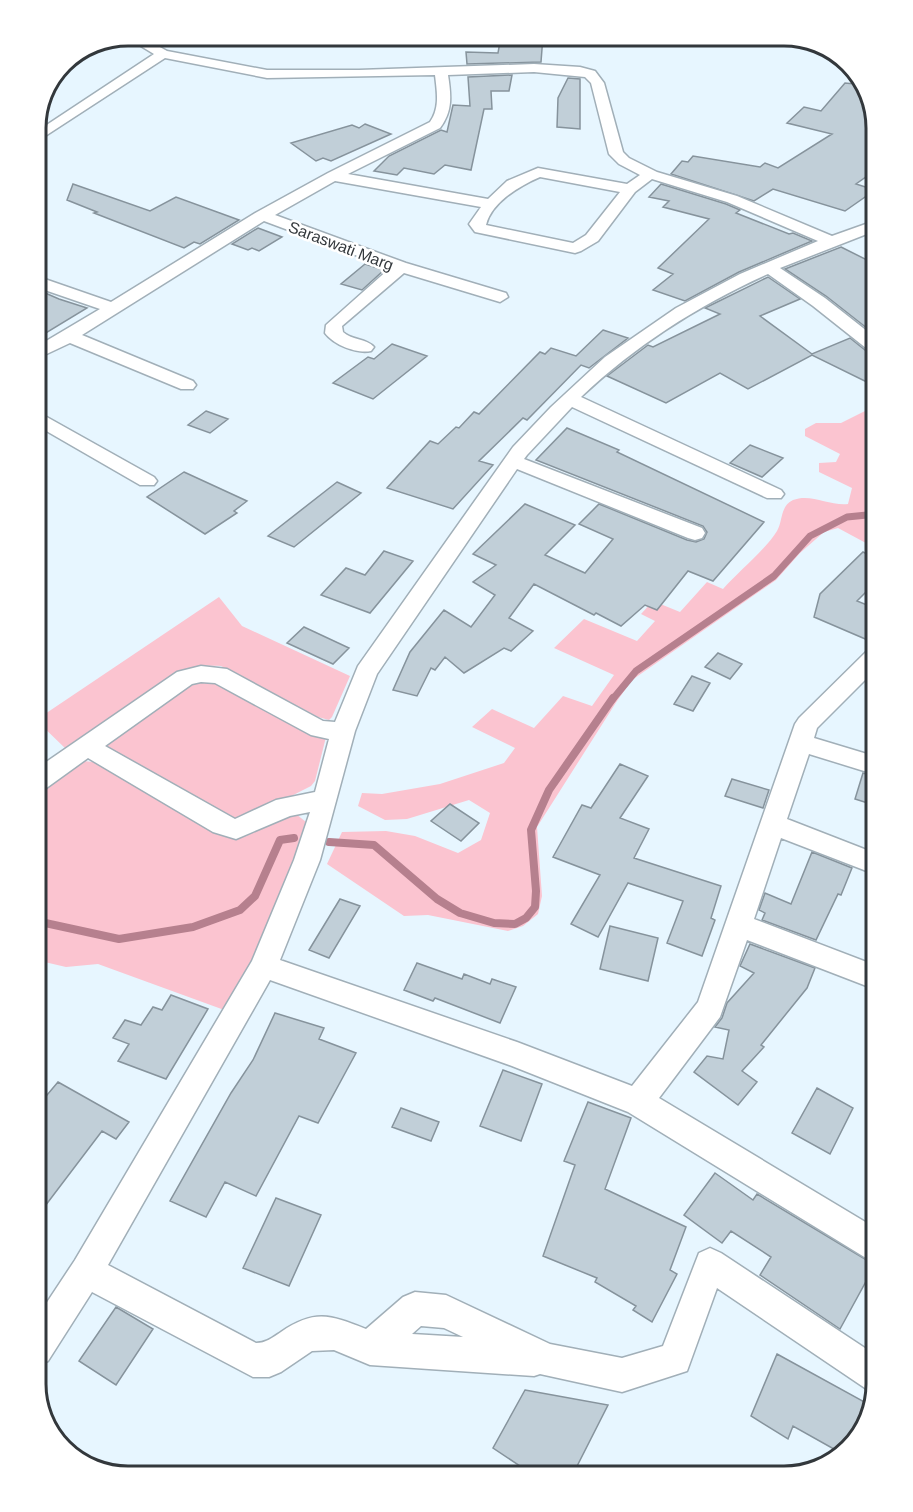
<svg xmlns="http://www.w3.org/2000/svg" width="913" height="1512" font-family="Arial,sans-serif">
	<style>
		.green { fill: #fbc4d0 }
		.lines { fill: none; stroke-linecap: round; stroke-linejoin: round }
		.stream-far1 { stroke: #b6808e; stroke-width: 7 }
		.stream { stroke: #b6808e; stroke-width: 8 }
		.building { fill: #c1cfd8; stroke: #86939c; stroke-width: 1.5 }
		.minor-casing { stroke: #a1afb8; stroke-width: 3 }
		.minor { fill: #fff; fill-rule: evenodd }
		.labels { text-anchor: middle; dominant-baseline: central; stroke-width: 5; stroke-linejoin: round; paint-order: stroke }
		.far-street-label { font-size: 16px; fill: #33383c; stroke: #fff }
		.rim { fill: none; stroke: #33383c; stroke-width: 3 }
	</style>
	<rect width="100%" height="100%" fill="#e7f6ff"/>
	<!-- green -->
	<path class="green" d="M 877,405 L 877,549 L 838,528 L 824,532 L 800,553 L 776,580 L 632,680 L 617,701 L 537,827 L 542,896 L 538,914 L 523,926 L 508,931 L 428,915 L 404,916 L 327,864 L 342,832 L 386,831 L 415,836 L 458,853 L 481,840 L 490,813 L 469,800 L 407,819 L 385,820 L 358,806 L 362,793 L 382,794 L 440,784 L 504,763 L 515,748 L 472,727 L 492,709 L 534,728 L 563,696 L 592,706 L 614,675 L 554,648 L 584,619 L 637,641 L 655,621 L 641,614 L 653,601 L 680,612 L 707,582 L 723,589 C 737,573 767,548 777,531 C 783,521 780,506 793,500 C 811,493 829,506 848,504 L 852,488 L 819,472 L 819,463 L 836,462 L 840,454 L 805,436 L 805,429 L 816,423 L 841,423 Z
		M 219,597 L 242,626 L 350,676 L 332,717 L 329,720 L 318,717 L 221,666 C 204,665 192,667 176,673 L 67,750 L 36,720 Z
		M 205,677 L 326,737 L 315,781 L 311,786 L 248,818 L 232,822 L 109,751 L 105,745 L 183,685 Z
		M 83,761 L 93,762 L 226,837 L 236,837 L 267,823 L 296,814 L 306,822 L 307,827 L 271,926 L 227,1011 L 98,964 L 66,967 L 36,960 L 36,788 Z"/>
	<g class="lines">
		<!-- stream-far1 -->
		<path class="stream-far1" d="M 612,700 L 636,671 L 774,576 L 810,536 L 847,517 L 877,514"/>
		<!-- stream -->
		<path class="stream" d="M 329,842 L 374,845 L 437,899 L 460,913 L 494,923 L 515,924 L 526,918 L 535,907 L 536,891 L 531,830 L 549,790 L 613,698
			M 36,921 L 119,939 L 193,927 L 240,910 L 255,896 L 280,840 L 294,838"/>
	</g>
	<!-- building -->
	<path class="building" d="M 501,36 L 543,36 L 541,62 L 467,64 L 466,52 L 498,53 Z
		M 512,75 L 509,91 L 491,91 L 492,109 L 484,109 L 471,170 L 445,165 L 434,174 L 404,168 L 397,175 L 374,171 L 389,156 L 441,130 L 447,132 L 453,105 L 470,106 L 468,77 Z
		M 568,78 L 580,79 L 580,129 L 557,127 L 558,98 Z
		M 860,79 L 868,88 L 877,129 L 877,169 L 856,184 L 875,190 L 845,211 L 773,189 L 754,201 L 671,174 L 682,161 L 688,162 L 693,156 L 760,167 L 765,163 L 778,168 L 832,134 L 787,123 L 804,107 L 821,111 L 845,83 L 855,84 Z
		M 365,124 L 391,134 L 331,161 L 323,158 L 316,161 L 291,143 L 352,125 L 359,128 Z
		M 73,184 L 150,211 L 176,197 L 239,220 L 200,244 L 194,242 L 184,248 L 94,213 L 97,212 L 67,200 Z
		M 661,184 L 726,204 L 740,210 L 736,213 L 789,234 L 793,233 L 812,241 L 739,272 L 685,301 L 653,290 L 673,274 L 658,268 L 709,219 L 663,207 L 669,201 L 649,197 Z
		M 258,228 L 282,237 L 259,251 L 252,248 L 248,250 L 232,244 Z
		M 841,247 L 877,265 L 877,336 L 826,296 L 785,269 Z
		M 365,264 L 384,270 L 362,290 L 341,284 Z
		M 768,277 L 800,299 L 760,316 L 812,354 L 850,338 L 870,354 L 877,355 L 877,387 L 812,355 L 748,389 L 720,373 L 666,403 L 607,376 L 648,345 L 653,347 L 720,314 L 705,308 Z
		M 36,289 L 59,299 L 87,308 L 36,339 Z
		M 603,330 L 628,338 L 589,368 L 581,365 L 527,420 L 523,418 L 479,461 L 493,465 L 453,509 L 387,488 L 430,441 L 438,444 L 456,427 L 459,428 L 474,412 L 479,414 L 540,352 L 545,354 L 551,348 L 576,356 Z
		M 392,344 L 427,356 L 373,399 L 333,383 L 368,357 L 374,359 Z
		M 206,411 L 228,419 L 210,433 L 188,425 Z
		M 567,428 L 619,450 L 617,452 L 764,522 L 713,581 L 688,571 L 657,610 L 645,605 L 621,626 L 596,613 L 594,615 L 534,584 L 509,618 L 533,631 L 511,651 L 504,648 L 464,673 L 445,657 L 435,670 L 431,668 L 417,696 L 393,690 L 410,652 L 444,610 L 471,627 L 495,595 L 473,582 L 496,565 L 473,554 L 525,504 L 575,525 L 545,555 L 585,573 L 613,539 L 579,524 L 599,504 L 687,540 L 696,542 L 704,539 L 707,532 L 703,526 L 536,460 Z
		M 750,445 L 783,458 L 762,477 L 730,463 Z
		M 184,472 L 247,501 L 234,511 L 237,513 L 205,534 L 147,497 Z
		M 337,482 L 361,493 L 294,547 L 268,536 Z
		M 384,551 L 413,561 L 370,613 L 321,595 L 346,568 L 365,575 Z
		M 863,552 L 877,559 L 877,581 L 857,601 L 877,609 L 877,644 L 814,617 L 820,594 Z
		M 304,627 L 349,648 L 333,664 L 287,643 Z
		M 718,653 L 742,664 L 730,679 L 705,667 Z
		M 692,676 L 710,683 L 693,711 L 674,704 Z
		M 620,764 L 648,776 L 620,818 L 649,829 L 634,858 L 721,886 L 711,918 L 715,920 L 702,956 L 667,943 L 683,901 L 628,883 L 598,937 L 571,924 L 600,875 L 553,857 L 582,805 L 591,808 Z
		M 863,773 L 877,777 L 877,806 L 855,799 Z
		M 732,779 L 769,790 L 763,808 L 725,796 Z
		M 450,804 L 479,823 L 461,841 L 431,821 Z
		M 812,852 L 852,868 L 841,895 L 838,894 L 816,940 L 762,920 L 765,913 L 759,910 L 765,893 L 791,904 Z
		M 340,899 L 360,906 L 329,958 L 309,950 Z
		M 610,926 L 658,938 L 648,981 L 600,969 Z
		M 750,944 L 815,968 L 807,988 L 761,1045 L 764,1047 L 742,1071 L 757,1082 L 738,1105 L 694,1072 L 707,1056 L 723,1059 L 729,1030 L 715,1027 L 722,1018 L 727,1003 L 754,973 L 740,966 Z
		M 417,963 L 462,979 L 464,974 L 490,984 L 492,979 L 516,987 L 500,1023 L 435,998 L 433,1001 L 404,990 Z
		M 171,995 L 208,1009 L 166,1079 L 118,1061 L 129,1044 L 113,1038 L 125,1020 L 141,1025 L 153,1007 L 162,1010 Z
		M 275,1013 L 324,1028 L 319,1039 L 356,1053 L 318,1123 L 299,1116 L 256,1196 L 225,1182 L 206,1217 L 170,1201 L 231,1093 L 253,1060 Z
		M 503,1070 L 542,1084 L 521,1141 L 480,1126 Z
		M 58,1082 L 129,1122 L 116,1139 L 102,1131 L 36,1218 L 36,1108 Z
		M 817,1088 L 853,1108 L 830,1154 L 792,1133 Z
		M 588,1102 L 631,1118 L 605,1189 L 686,1227 L 670,1270 L 677,1274 L 652,1322 L 633,1310 L 636,1306 L 595,1282 L 597,1278 L 543,1256 L 575,1165 L 564,1161 Z
		M 401,1108 L 439,1122 L 431,1141 L 392,1127 Z
		M 715,1173 L 753,1200 L 757,1194 L 875,1265 L 840,1329 L 760,1275 L 771,1257 L 731,1231 L 722,1243 L 684,1215 Z
		M 276,1198 L 321,1215 L 289,1286 L 243,1268 Z
		M 116,1307 L 153,1329 L 116,1385 L 79,1361 Z
		M 777,1354 L 870,1405 L 862,1435 L 841,1453 L 793,1426 L 788,1439 L 751,1416 Z
		M 525,1390 L 608,1405 L 572,1476 L 535,1476 L 493,1448 Z"/>
	<g class="lines">
		<defs>
			<path id="minor" d="M 141,36 L 149,41 L 169,36 L 191,36 L 189,39 L 158,46 L 167,51 L 267,70 L 359,70 L 534,64 L 580,67 L 595,71 L 604,83 L 623,152 L 629,158 L 657,172 L 737,196 L 832,236 L 877,220 L 877,230 L 780,268 L 825,298 L 877,339 L 877,353 L 871,352 L 813,306 L 768,274 C 699,305 636,345 581,397 L 781,490 L 784,494 L 781,498 L 767,498 L 572,407 L 527,455 L 524,459 L 702,528 L 705,533 L 702,538 L 695,540 L 688,538 L 517,469 L 377,674 L 355,731 L 320,860 L 280,960 L 517,1042 L 632,1086 L 698,1002 L 795,724 L 799,718 L 869,649 L 877,647 L 877,668 L 817,728 L 814,738 L 877,757 L 877,775 L 809,754 L 787,819 L 877,854 L 877,875 L 781,838 L 754,919 L 877,966 L 877,990 L 747,940 L 720,1017 L 659,1098 L 877,1229 L 877,1263 L 866,1258 L 628,1112 L 512,1066 L 270,980 L 108,1265 L 256,1343 C 266,1343 272,1338 281,1332 C 315,1309 330,1315 366,1329 L 403,1297 L 415,1292 L 446,1295 L 550,1344 L 622,1358 L 663,1346 L 699,1253 L 710,1248 L 721,1253 L 877,1356 L 877,1384 L 875,1392 L 865,1388 L 717,1288 L 687,1371 L 622,1392 L 540,1374 L 534,1376 L 370,1365 L 334,1350 L 312,1351 L 281,1372 L 269,1377 L 253,1377 L 92,1292 L 48,1361 L 36,1366 L 36,1319 L 75,1260 L 252,961 L 294,860 L 310,812 L 290,816 L 236,839 L 213,832 L 88,758 L 45,789 L 36,791 L 36,769 L 177,672 L 201,666 L 227,669 L 323,721 L 335,722 L 358,666 L 513,447 L 551,407 L 605,357 L 676,308 L 740,274 L 818,241 L 727,202 L 652,179 L 635,192 L 598,241 L 581,251 L 575,253 L 475,232 L 469,224 L 481,207 L 335,181 L 275,215 L 406,263 L 506,293 L 508,297 L 500,302 L 404,273 L 342,326 L 343,332 C 351,340 366,338 374,347 L 371,351 C 357,354 334,345 325,333 L 326,325 L 390,268 L 264,221 L 82,335 L 193,381 L 196,385 L 193,389 L 181,389 L 70,343 L 36,359 L 36,347 L 100,309 L 36,287 L 36,276 L 111,302 L 257,212 L 328,173 L 430,122 C 440,108 437,92 435,75 L 267,78 L 165,58 L 36,142 L 36,132 L 154,54 L 126,37 ZM 534,72 L 585,77 L 591,83 L 609,154 L 619,164 L 640,175 L 627,184 L 538,168 L 507,181 L 488,199 L 348,174 L 440,128 C 453,111 451,95 448,75 ZM 540,177 L 620,192 L 586,235 L 573,243 L 486,225 C 491,203 519,186 540,177 ZM 201,682 L 215,683 L 311,735 L 329,739 L 315,792 L 276,800 L 235,819 L 105,746 L 192,684 ZM 421,1326 L 444,1328 L 463,1337 L 412,1334 Z
				M 36,411 L 154,477 L 157,481 L 154,485 L 140,485 L 36,425 Z"/>
		</defs>
		<!-- minor casing -->
		<use href="#minor" class="minor-casing"/>
		<!-- minor -->
		<use href="#minor" class="minor"/>
	</g>
	<g class="labels">
		<!-- far-street labels -->
		<g class="far-street-label">
			<text transform="translate(341 246) rotate(21)">Saraswati Marg</text>
		</g>
	</g>
	<!-- crop -->
	<path d="M0 0H913V1512H0ZM128 46H784A82 82 0 0 1 866 128V1384A82 82 0 0 1 784 1466H128A82 82 0 0 1 46 1384V128A82 82 0 0 1 128 46Z" fill="#fff" fill-rule="evenodd"/>
	<path class="rim" d="M128 46H784A82 82 0 0 1 866 128V1384A82 82 0 0 1 784 1466H128A82 82 0 0 1 46 1384V128A82 82 0 0 1 128 46Z"/>
</svg>
